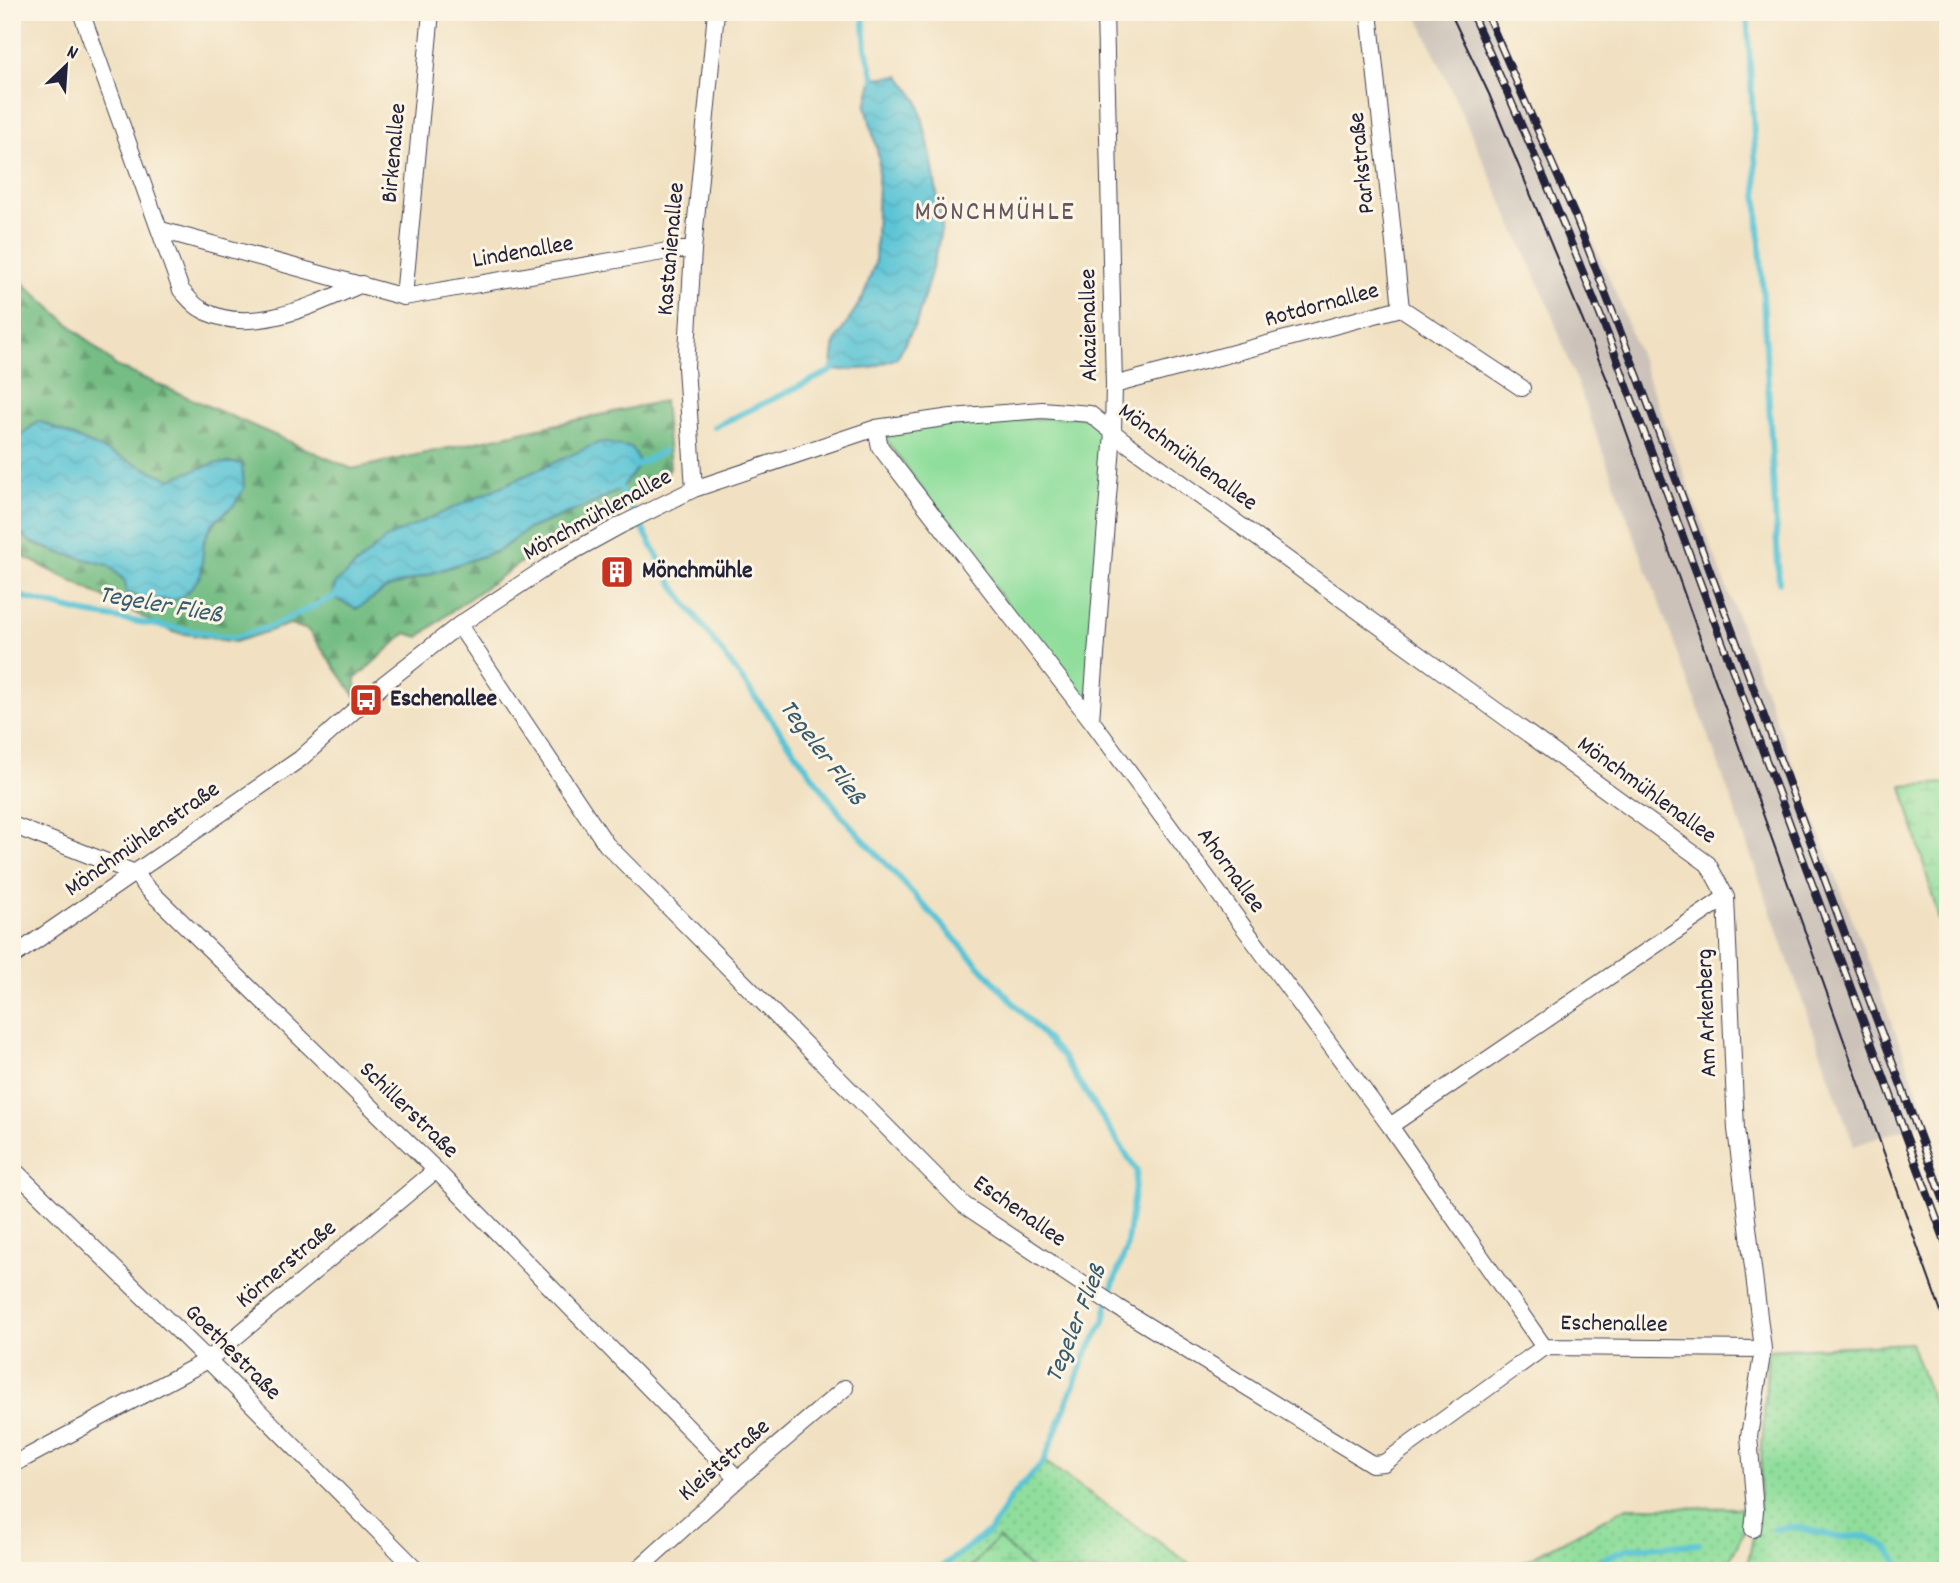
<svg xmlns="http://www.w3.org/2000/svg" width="1960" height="1583" font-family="Dekko,sans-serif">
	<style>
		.industrial { fill: #ccc2b9 }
		.grass { fill: url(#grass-dots); stroke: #59806c; stroke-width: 2 }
		.forest { fill: url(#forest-firs); stroke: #4b7060; stroke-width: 2; fill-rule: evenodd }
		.wetland { fill: url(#wetland-marsh); stroke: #59806c; stroke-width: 2 }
		.park { fill: #90de9c; stroke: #59806c; stroke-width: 2 }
		.water { fill: url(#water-waves); stroke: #3e7388; stroke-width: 2 }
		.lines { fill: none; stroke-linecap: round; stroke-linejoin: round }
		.stream { stroke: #5ac4d5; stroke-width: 6 }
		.minor-casing { stroke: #413f4f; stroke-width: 18 }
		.minor { stroke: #fff; stroke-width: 16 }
		.tram { stroke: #22223b; stroke-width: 2 }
		.rail-casing { stroke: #22223b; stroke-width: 8 }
		.rail { stroke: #fcf5e5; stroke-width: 5; stroke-dasharray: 16; stroke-linecap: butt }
		.labels { text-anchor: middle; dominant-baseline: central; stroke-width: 6; stroke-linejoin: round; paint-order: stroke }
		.street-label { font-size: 24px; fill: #22223b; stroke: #fcf5e5 }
		.poi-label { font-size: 24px; font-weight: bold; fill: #22223b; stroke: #fcf5e5; text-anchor: start }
		.water-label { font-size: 26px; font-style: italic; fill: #365b71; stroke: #fcf5e5 }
		.quarter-label { font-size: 28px; letter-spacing: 2px; fill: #66565f; stroke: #fcf5e5 }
	</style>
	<defs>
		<pattern id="grass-dots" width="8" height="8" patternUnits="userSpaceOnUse" patternTransform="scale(1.75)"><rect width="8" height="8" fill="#90de9c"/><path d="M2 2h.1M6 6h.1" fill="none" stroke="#7cbe87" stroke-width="1.8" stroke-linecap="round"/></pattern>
		<pattern id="forest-firs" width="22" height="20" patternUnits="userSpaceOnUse" patternTransform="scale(1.75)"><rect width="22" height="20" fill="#74bd84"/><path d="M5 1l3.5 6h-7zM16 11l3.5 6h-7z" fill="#5f996d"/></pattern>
		<pattern id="wetland-marsh" width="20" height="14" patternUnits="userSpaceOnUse" patternTransform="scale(1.75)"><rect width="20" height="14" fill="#90de9c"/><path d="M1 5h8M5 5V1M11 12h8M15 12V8" fill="none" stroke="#7cbe87"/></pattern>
		<pattern id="water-waves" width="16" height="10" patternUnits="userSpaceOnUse" patternTransform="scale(1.75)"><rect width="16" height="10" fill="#5ac4d5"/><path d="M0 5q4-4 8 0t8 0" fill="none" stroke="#4ea8b8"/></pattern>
	</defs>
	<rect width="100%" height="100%" fill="#fcf5e5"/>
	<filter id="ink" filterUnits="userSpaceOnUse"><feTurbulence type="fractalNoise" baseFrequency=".0143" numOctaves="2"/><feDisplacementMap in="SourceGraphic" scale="14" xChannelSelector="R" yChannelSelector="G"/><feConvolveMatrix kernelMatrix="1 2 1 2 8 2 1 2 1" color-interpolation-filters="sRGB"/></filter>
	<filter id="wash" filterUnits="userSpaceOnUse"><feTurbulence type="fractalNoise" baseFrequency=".00686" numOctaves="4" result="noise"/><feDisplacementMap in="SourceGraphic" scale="28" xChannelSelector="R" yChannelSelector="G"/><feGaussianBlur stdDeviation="1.57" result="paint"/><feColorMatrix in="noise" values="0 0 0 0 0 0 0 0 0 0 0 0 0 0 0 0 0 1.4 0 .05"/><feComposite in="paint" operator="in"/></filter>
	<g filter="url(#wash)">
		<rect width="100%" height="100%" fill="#f1e1c2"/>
		<!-- industrial -->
		<path class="industrial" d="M 1416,12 L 1490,12 L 1618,298 L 1772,709 L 1929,1120 L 1854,1146 L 1706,729 L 1546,299 Z"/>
		<!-- grass -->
		<path class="grass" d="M 1911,1343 L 1948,1443 L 1948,1571 L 1746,1571 L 1758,1512 L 1768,1350 Z
			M 1044,1461 L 1200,1571 L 1033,1571 L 998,1538 L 967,1571 L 936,1571 L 990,1530 L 1011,1497 Z
			M 1627,1507 L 1746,1508 L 1746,1527 L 1734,1552 L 1721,1571 L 1506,1571 Z"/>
		<!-- forest -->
		<path class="forest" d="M 12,273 L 116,366 L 352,469 L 664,401 L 670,467 L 665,478 L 521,562 L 453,610 L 419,637 L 406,633 L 356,678 L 356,697 L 308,630 L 290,624 L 235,642 L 173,632 L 12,551 L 12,526 L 31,542 L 57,552 L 108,565 L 125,581 L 201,556 C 206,527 213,523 234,505 L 216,463 L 170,480 L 38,421 L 12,444 ZM 622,486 L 621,489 L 596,502 L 528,529 L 500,550 L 388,588 L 356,609 L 335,584 Z"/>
		<!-- wetland -->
		<path class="wetland" d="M 1948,783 L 1948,952 L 1902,786 Z
			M 998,1538 L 1033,1571 L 967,1571 Z"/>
		<!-- park -->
		<path class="park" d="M 1090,415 L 1110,434 L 1089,717 L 878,429 Z"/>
		<!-- water -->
		<path class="water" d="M 900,76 L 918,101 L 931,155 L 942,227 L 934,261 L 917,321 L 897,358 L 871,368 L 831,371 L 835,342 L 863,297 L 875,263 L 879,158 L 866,106 L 873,78 Z
			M 38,421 L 170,479 L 216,463 L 242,463 L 244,489 L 234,505 L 212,524 L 204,540 L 201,575 L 188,592 L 175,600 L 151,599 L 126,593 L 125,581 L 108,565 L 57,552 L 31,542 L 12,526 L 12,444 Z
			M 600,442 L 632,448 L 640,464 L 621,489 L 596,502 L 528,529 L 500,550 L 388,588 L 356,609 L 332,597 L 335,584 L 386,538 Z"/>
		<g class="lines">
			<!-- stream -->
			<path class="stream" d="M 863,12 L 866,48 L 875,82
				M 1747,12 L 1779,582
				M 714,427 L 831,371 L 836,365
				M 635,466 L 664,451
				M 618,484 L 675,588 L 842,816 L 1062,1056 L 1137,1171 L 1126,1250 L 1109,1295 L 1104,1322 L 1086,1354 L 1044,1461 L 1011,1497 L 991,1530 L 936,1571
				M 12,593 L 19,596 L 85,613 L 234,638 L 273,626 L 339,594
				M 1773,1529 L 1796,1527 L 1836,1537 L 1866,1536 L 1887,1547 L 1904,1571
				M 1575,1571 L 1630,1548 L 1699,1544"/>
		</g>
	</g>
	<g filter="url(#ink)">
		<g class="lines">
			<defs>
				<path id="minor" d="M 81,12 L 181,290 C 187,296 193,305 201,309 C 249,338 316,304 362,284
					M 1369,12 L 1401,308
					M 161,230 L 404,297 L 674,250 L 693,250
					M 404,297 L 431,12
					M 1114,385 L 1401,308 L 1522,388
					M 876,428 L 880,447 L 1091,720 L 1390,1126 L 1544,1347
					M 694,489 L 686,367 L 693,250 L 716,12
					M 459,625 L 606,844 L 964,1205 L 1117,1307 L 1372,1464 L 1384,1463 L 1544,1347 L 1763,1349
					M 1091,720 L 1113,432 L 1114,385 L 1105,12
					M 12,825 L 135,873 L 147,888 L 436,1170 L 738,1479
					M 12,957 L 300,759 L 385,683 L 459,625 L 559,559 L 621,525 L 694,489 L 876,428 L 951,417 L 1042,410 L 1090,414 L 1128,444 L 1708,864 L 1726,897 L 1736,1129 L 1763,1349 L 1749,1436 L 1755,1511 L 1753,1529
					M 1390,1126 L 1726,897
					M 12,1168 L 208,1360 L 418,1571
					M 12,1465 L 208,1360 L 436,1170
					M 636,1571 L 738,1479 L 845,1388"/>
			</defs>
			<!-- minor casing -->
			<use href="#minor" class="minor-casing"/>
			<!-- minor -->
			<use href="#minor" class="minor"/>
			<!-- tram -->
			<path class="tram" d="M 1450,12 L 1489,94 L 1613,394 L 1948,1332"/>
			<defs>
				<path id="rail" d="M 1471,12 C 1520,118 1565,226 1608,335 L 1948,1249
					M 1486,12 L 1576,218 L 1638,377 L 1948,1212"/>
			</defs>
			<!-- rail casing -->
			<use href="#rail" class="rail-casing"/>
			<!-- rail -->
			<use href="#rail" class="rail"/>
		</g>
	</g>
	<!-- icons -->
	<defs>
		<symbol id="building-square" viewBox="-11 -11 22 22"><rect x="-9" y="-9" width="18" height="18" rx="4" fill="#c8321e" stroke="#fcf5e5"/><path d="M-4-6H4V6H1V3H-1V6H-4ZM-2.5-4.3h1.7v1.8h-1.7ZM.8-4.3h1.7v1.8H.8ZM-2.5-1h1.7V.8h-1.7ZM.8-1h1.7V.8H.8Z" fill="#fff"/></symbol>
		<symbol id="bus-square" viewBox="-11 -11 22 22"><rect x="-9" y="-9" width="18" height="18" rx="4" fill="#c8321e" stroke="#fcf5e5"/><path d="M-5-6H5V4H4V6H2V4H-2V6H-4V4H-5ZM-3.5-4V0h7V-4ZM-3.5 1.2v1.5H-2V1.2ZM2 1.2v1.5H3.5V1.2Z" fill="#fff"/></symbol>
	</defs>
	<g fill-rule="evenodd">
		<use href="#building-square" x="598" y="553" width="38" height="38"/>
		<use href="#bus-square" x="347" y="681" width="38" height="38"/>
	</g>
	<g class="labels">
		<!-- street labels -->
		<g class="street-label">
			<text transform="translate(395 153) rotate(-85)">Birkenallee</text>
			<text transform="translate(1363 163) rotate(-96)">Parkstraße</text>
			<text transform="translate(672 249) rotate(-85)">Kastanienallee</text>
			<text transform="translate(523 253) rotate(-10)">Lindenallee</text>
			<text transform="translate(1322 306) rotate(-15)">Rotdornallee</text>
			<text transform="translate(1090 325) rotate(-91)">Akazienallee</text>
			<text transform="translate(1187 458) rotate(36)">Mönchmühlenallee</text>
			<text transform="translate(598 516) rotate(-29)">Mönchmühlenallee</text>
			<text transform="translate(1646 791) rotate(36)">Mönchmühlenallee</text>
			<text transform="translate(143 840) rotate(-35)">Mönchmühlenstraße</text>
			<text transform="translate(1230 871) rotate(54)">Ahornallee</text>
			<text transform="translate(1708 1013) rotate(-92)">Am Arkenberg</text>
			<text transform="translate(408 1111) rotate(44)">Schillerstraße</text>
			<text transform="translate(1019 1212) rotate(35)">Eschenallee</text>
			<text transform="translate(287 1265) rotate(-40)">Körnerstraße</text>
			<text transform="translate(1614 1325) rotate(1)">Eschenallee</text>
			<text transform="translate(232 1353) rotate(45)">Goethestraße</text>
			<text transform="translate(725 1461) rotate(-41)">Kleiststraße</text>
		</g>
		<!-- poi labels -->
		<g class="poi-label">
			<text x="642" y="572">Mönchmühle</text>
			<text x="390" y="700">Eschenallee</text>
		</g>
		<!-- water labels -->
		<g class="water-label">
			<text transform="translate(160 606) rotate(10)">Tegeler Fließ</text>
			<text transform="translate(821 753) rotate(53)">Tegeler Fließ</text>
			<text transform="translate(1077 1324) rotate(-68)">Tegeler Fließ</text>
		</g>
		<!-- quarter labels -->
		<g class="quarter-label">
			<text x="995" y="214">MÖNCHMÜHLE</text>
		</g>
	</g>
	<!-- margin -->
	<rect width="1960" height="1583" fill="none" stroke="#fcf5e5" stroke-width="42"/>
	<!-- north arrow -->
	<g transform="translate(66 66) rotate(25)" stroke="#fcf5e5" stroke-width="5" paint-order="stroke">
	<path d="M0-5L12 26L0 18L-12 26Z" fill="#22223b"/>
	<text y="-10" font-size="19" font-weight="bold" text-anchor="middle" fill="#22223b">N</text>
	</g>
</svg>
